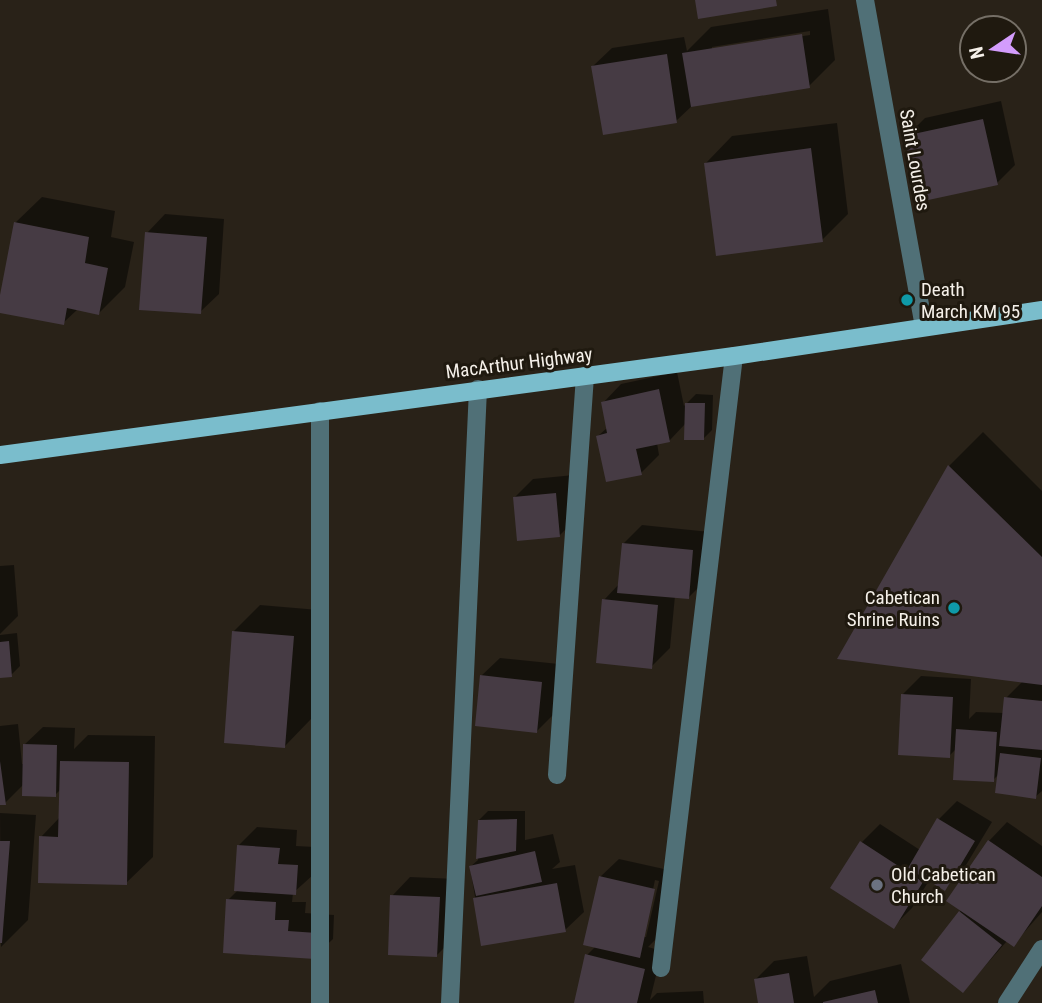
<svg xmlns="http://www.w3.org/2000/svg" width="1042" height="1003" font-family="'Roboto Condensed',sans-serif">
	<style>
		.shadow { fill: #0007; fill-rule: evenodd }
		.building { fill: #463b44 }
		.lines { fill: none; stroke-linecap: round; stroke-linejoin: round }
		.minor { stroke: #507077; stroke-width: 18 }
		.major { stroke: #7abdcc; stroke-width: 18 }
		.culture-dot { fill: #0f9aa8; stroke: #1f190f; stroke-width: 2.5 }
		.worship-dot { fill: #6b7280; stroke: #1f190f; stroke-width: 2.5 }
		.labels { text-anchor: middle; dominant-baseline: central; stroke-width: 6; stroke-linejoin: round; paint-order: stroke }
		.street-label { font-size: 19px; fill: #f5f0e9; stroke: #1f190f }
		.poi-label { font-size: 19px; fill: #f5f0e9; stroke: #1f190f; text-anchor: start }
	</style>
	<rect width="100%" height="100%" fill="#292218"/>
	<!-- shadow -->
	<path class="shadow" d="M 828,9 L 835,60 L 809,86 L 693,105 L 676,121 L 593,66 L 612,48 L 684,37 L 687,51 L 711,27 ZM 810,31 L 810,35 L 712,50 L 712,47 Z
		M 1001,101 L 1015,165 L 997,183 L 906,137 L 925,118 Z
		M 837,123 L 848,214 L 822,240 L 706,163 L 732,136 Z
		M 42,197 L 115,211 L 111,237 L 134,242 L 125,287 L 99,313 L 78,309 L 63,323 L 0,311 L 15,223 Z
		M 165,214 L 224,219 L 219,294 L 200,312 L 147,233 Z
		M 677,372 L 684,406 L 696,394 L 713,395 L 712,430 L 703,439 L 686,423 L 670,440 L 657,443 L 659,455 L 641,473 L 598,436 L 608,427 L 603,403 L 621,384 Z
		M 983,432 L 1042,491 L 1042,791 L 1035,797 L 999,774 L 993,780 L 956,749 L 949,756 L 903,694 L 921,676 L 971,679 L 969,719 L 976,712 L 1004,713 L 1006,698 L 1023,681 L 840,658 L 949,466 Z
		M 574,475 L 578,517 L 560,535 L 514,498 L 533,479 Z
		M 642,525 L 710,532 L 707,579 L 688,598 L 675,596 L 670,648 L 651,667 L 604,600 L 620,583 L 623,544 Z
		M 14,565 L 18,616 L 0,634 L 0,566 Z
		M 260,605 L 319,610 L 311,719 L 285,746 L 234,631 Z
		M 17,633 L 20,666 L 11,675 L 0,676 L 0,635 Z
		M 500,658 L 559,664 L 555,713 L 536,732 L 481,676 Z
		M 18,724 L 22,764 L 24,764 L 24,745 L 43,727 L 75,728 L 74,749 L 88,735 L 155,736 L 153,857 L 126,883 L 41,837 L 60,817 L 61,789 L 55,795 L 24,784 L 5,803 L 0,803 L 0,726 Z
		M 957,801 L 992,822 L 963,870 L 945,888 L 930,879 L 912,908 L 893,927 L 861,843 L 880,824 L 920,850 L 939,819 Z
		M 488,811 L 525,811 L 525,840 L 553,834 L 560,862 L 552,869 L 575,865 L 584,912 L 565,930 L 483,944 L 470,867 L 478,860 L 479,820 Z
		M 0,813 L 36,815 L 28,920 L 1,947 Z
		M 1007,822 L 1042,846 L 1042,912 L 1013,945 L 1007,941 L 963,991 L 960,912 L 989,841 Z
		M 257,827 L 297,830 L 296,846 L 315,847 L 313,875 L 293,893 L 292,902 L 306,902 L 305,913 L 334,915 L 333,939 L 314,957 L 228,900 L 238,890 L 239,845 Z
		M 619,859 L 673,871 L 657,938 L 648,947 L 662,951 L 650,1000 L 657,993 L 703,991 L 704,1003 L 576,1003 L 587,955 L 596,946 L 600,877 ZM 655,880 L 659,881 L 646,937 L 643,937 Z
		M 410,877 L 457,879 L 455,937 L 437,955 L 392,896 Z
		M 807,956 L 814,997 L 830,981 L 901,964 L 910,1003 L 760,1003 L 756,979 L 774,961 Z"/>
	<!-- building -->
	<path class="building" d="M 695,0 L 776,0 L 777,6 L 698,19 Z
		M 802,34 L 810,88 L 691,107 L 682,53 Z
		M 667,54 L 677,123 L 603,135 L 591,66 Z
		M 983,119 L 998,185 L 919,202 L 904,136 Z
		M 811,148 L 823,242 L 716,256 L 704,163 Z
		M 14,222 L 89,237 L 85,263 L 108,268 L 99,315 L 67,308 L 64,325 L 0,313 L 0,295 Z
		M 145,232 L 207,237 L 201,314 L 139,310 Z
		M 659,389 L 670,442 L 636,449 L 642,475 L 606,482 L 596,436 L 607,433 L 601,402 Z
		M 685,403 L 705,403 L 704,440 L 684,440 Z
		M 948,465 L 1042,557 L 1042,685 L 837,659 Z
		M 556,493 L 560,537 L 517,541 L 513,497 Z
		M 622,543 L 693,550 L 689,599 L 617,593 Z
		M 602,599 L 658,605 L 652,669 L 596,663 Z
		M 232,631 L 294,636 L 285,748 L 224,743 Z
		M 9,641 L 12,677 L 0,678 L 0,642 Z
		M 480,675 L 542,682 L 537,733 L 475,726 Z
		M 901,694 L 953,697 L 950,758 L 898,755 Z
		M 1004,697 L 1042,701 L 1042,750 L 999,746 Z
		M 956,729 L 997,732 L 994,782 L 953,780 Z
		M 23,744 L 57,745 L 56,797 L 22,796 Z
		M 1000,753 L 1041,758 L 1036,799 L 995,793 Z
		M 0,761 L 6,805 L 0,805 Z
		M 60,761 L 129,762 L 127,885 L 38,883 L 39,836 L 58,837 Z
		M 937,818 L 975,841 L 945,891 L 908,868 Z
		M 517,819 L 516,851 L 476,859 L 478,820 Z
		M 988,840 L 1042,877 L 1042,906 L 1014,947 L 946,901 Z
		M 0,841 L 10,841 L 2,943 L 0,943 Z
		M 860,841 L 923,882 L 894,929 L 830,888 Z
		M 237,845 L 280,848 L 278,864 L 298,865 L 296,895 L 234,891 Z
		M 535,851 L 542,882 L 476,896 L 469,866 Z
		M 599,876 L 655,889 L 640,958 L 583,945 Z
		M 557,883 L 566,932 L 481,946 L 473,898 Z
		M 390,895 L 440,897 L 437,957 L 388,955 Z
		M 226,899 L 276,902 L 275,920 L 289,920 L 288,931 L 317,933 L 315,959 L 223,953 Z
		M 959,911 L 1002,945 L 963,993 L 921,960 Z
		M 585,954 L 645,969 L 637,1003 L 574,1003 Z
		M 789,973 L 794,1003 L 758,1003 L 754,979 Z
		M 875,990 L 878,1003 L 823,1003 L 823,1002 Z"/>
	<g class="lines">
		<!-- minor -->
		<path class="minor" d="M 865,0 L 924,327
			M 320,411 L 320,1003
			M 557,775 L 585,376
			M 661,968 L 734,356
			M 450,1003 L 478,389
			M 1007,1003 L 1042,949"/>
		<!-- major -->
		<path class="major" d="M 0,455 L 734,356 L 1042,310"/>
	</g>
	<!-- markers -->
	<g class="culture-dot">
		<circle cx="907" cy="300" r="7"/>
		<circle cx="954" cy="608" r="7"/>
	</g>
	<circle class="worship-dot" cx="877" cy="885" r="7"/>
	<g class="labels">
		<!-- street labels -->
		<g class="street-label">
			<text transform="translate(915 160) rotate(80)">Saint Lourdes</text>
			<text transform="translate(519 363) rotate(-7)">MacArthur Highway</text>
		</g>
		<!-- poi labels -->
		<g class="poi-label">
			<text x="921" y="289">Death<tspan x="921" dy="22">March KM 95</tspan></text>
			<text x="940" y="597" text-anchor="end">Cabetican<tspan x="940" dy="22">Shrine Ruins</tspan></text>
			<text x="891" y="874">Old Cabetican<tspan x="891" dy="22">Church</tspan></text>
		</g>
	</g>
	<!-- north arrow -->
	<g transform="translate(993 49) rotate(257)"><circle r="33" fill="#1f190f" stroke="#756f66" stroke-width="2"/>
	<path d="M0-5L12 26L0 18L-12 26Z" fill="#d39cfc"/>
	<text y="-10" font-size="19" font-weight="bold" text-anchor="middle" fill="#f5f0e9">N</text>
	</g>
</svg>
